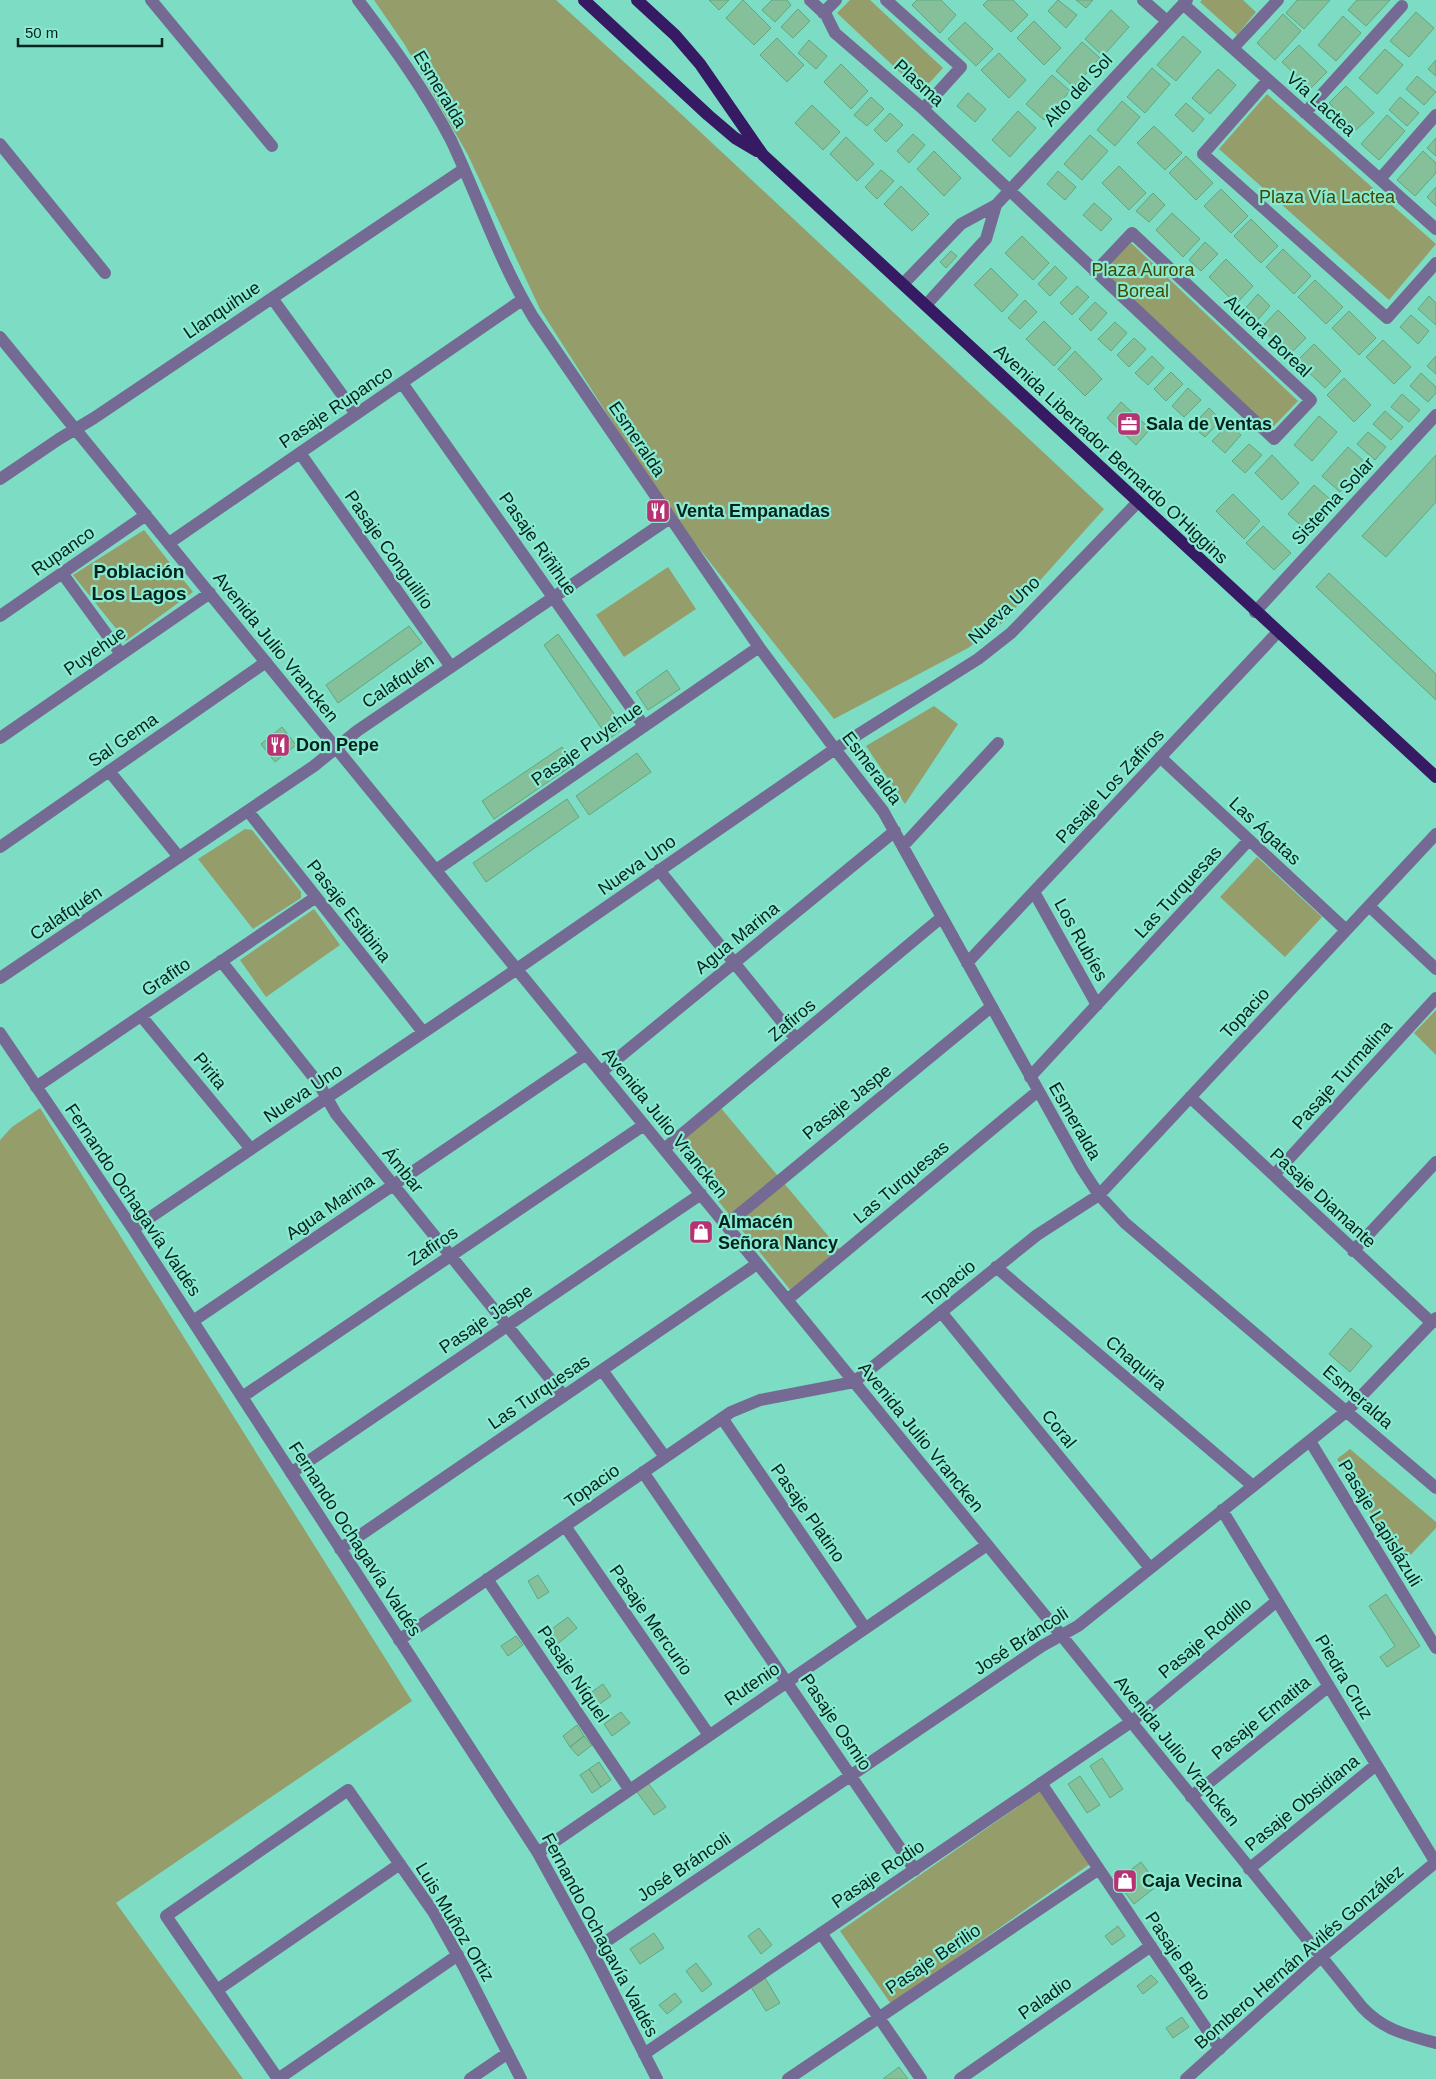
<svg xmlns="http://www.w3.org/2000/svg" width="1436" height="2079" font-family="Helvetica,sans-serif">
	<style>
		.green { fill: #959d6a }
		.building { fill: #85c09a; stroke: #60a87c }
		.lines { fill: none; stroke-linecap: round; stroke-linejoin: round }
		.minor { stroke: #756a93; stroke-width: 12 }
		.major { stroke: #361a63; stroke-width: 12 }
		.labels { text-anchor: middle; dominant-baseline: central; stroke-width: 4.5; stroke-linejoin: round; paint-order: stroke }
		.street-label { font-size: 18px; fill: #03231c; stroke: #8aead1 }
		.park-label { font-size: 18px; fill: #424900; stroke: #8aead1 }
		.poi-label { font-size: 18px; font-weight: bold; fill: #03231c; stroke: #8aead1; text-anchor: start }
		.neighbourhood-label { font-size: 19px; font-weight: bold; fill: #03231c; stroke: #8aead1 }
	</style>
	<rect width="100%" height="100%" fill="#7cdcc4"/>
	<!-- green -->
	<path class="green" d="M 374,0 L 556,0 L 680,113 L 1104,509 L 1002,623 L 968,648 L 834,719 L 668,509 L 540,309 L 468,155 L 405,45 Z
		M 850,0 L 870,0 L 943,68 L 921,92 L 837,13 Z
		M 1202,0 L 1243,0 L 1256,12 L 1237,35 L 1200,2 Z
		M 1267,94 L 1436,244 L 1389,300 L 1219,149 Z
		M 1131,243 L 1298,401 L 1271,429 L 1104,271 Z
		M 144,530 L 193,592 L 126,641 L 73,575 Z
		M 668,567 L 696,609 L 624,657 L 596,615 Z
		M 934,706 L 958,724 L 905,804 L 866,746 Z
		M 245,829 L 252,830 L 301,892 L 301,898 L 253,929 L 198,859 Z
		M 1257,857 L 1322,917 L 1285,957 L 1220,897 Z
		M 314,909 L 340,945 L 266,997 L 240,960 Z
		M 1436,1010 L 1436,1055 L 1414,1033 Z
		M 720,1107 L 840,1250 L 792,1292 L 673,1145 Z
		M 40,1108 L 412,1701 L 116,1903 L 243,2079 L 0,2079 L 0,1140 L 12,1127 Z
		M 1350,1449 L 1436,1522 L 1436,1528 L 1402,1564 L 1337,1459 Z
		M 1040,1791 L 1090,1864 L 891,2004 L 840,1931 Z"/>
	<!-- building -->
	<path class="building" d="M 709,0 L 729,0 L 719,10 Z
		M 743,0 L 771,28 L 754,45 L 726,18 Z
		M 772,0 L 787,0 L 791,5 L 775,22 L 762,10 Z
		M 917,0 L 941,0 L 956,15 L 940,33 L 912,5 Z
		M 988,0 L 1013,0 L 1028,15 L 1011,32 L 983,5 Z
		M 1058,0 L 1077,15 L 1066,28 L 1048,11 Z
		M 1076,0 L 1093,0 L 1086,8 Z
		M 1297,0 L 1330,0 L 1304,29 L 1286,13 Z
		M 1357,0 L 1390,0 L 1366,26 L 1348,10 Z
		M 798,9 L 810,21 L 793,38 L 781,27 Z
		M 1111,10 L 1129,27 L 1103,56 L 1085,39 Z
		M 1416,12 L 1434,28 L 1409,57 L 1390,41 Z
		M 1283,14 L 1301,31 L 1275,60 L 1257,43 Z
		M 1343,16 L 1361,33 L 1336,61 L 1318,45 Z
		M 1034,21 L 1061,48 L 1044,65 L 1017,38 Z
		M 965,22 L 993,49 L 976,66 L 948,39 Z
		M 1183,36 L 1201,52 L 1176,81 L 1157,65 Z
		M 777,38 L 804,65 L 787,82 L 760,55 Z
		M 809,40 L 827,56 L 816,69 L 798,53 Z
		M 1082,42 L 1100,58 L 1074,87 L 1056,71 Z
		M 1299,45 L 1327,72 L 1310,89 L 1282,62 Z
		M 1385,49 L 1403,65 L 1377,94 L 1359,78 Z
		M 999,53 L 1026,80 L 1009,98 L 981,70 Z
		M 1436,60 L 1436,76 L 1428,69 Z
		M 841,64 L 868,91 L 851,109 L 824,82 Z
		M 1152,68 L 1170,84 L 1145,113 L 1127,97 Z
		M 1218,69 L 1236,85 L 1210,114 L 1192,98 Z
		M 1052,75 L 1070,91 L 1044,120 L 1026,104 Z
		M 1417,76 L 1436,92 L 1424,105 L 1406,89 Z
		M 1346,86 L 1374,113 L 1356,130 L 1329,103 Z
		M 968,93 L 986,109 L 975,122 L 957,106 Z
		M 871,97 L 884,109 L 867,126 L 854,115 Z
		M 1400,97 L 1419,113 L 1407,126 L 1389,110 Z
		M 1122,101 L 1140,117 L 1115,146 L 1097,130 Z
		M 1186,103 L 1204,119 L 1193,132 L 1175,115 Z
		M 812,105 L 840,132 L 823,150 L 795,123 Z
		M 1018,111 L 1036,128 L 1010,157 L 992,140 Z
		M 890,113 L 903,125 L 886,142 L 874,130 Z
		M 1387,115 L 1405,131 L 1379,160 L 1361,144 Z
		M 1154,126 L 1182,153 L 1165,170 L 1137,143 Z
		M 913,134 L 925,145 L 909,163 L 897,151 Z
		M 1090,135 L 1108,151 L 1082,180 L 1064,164 Z
		M 846,137 L 874,164 L 857,181 L 830,154 Z
		M 1436,138 L 1436,156 L 1427,148 Z
		M 934,151 L 961,178 L 944,196 L 917,169 Z
		M 1423,151 L 1436,163 L 1436,173 L 1415,196 L 1397,180 Z
		M 1186,156 L 1213,183 L 1196,200 L 1169,173 Z
		M 1119,166 L 1146,193 L 1129,210 L 1102,183 Z
		M 881,170 L 894,181 L 877,199 L 865,187 Z
		M 1058,171 L 1076,187 L 1065,200 L 1047,184 Z
		M 901,186 L 929,214 L 912,231 L 884,204 Z
		M 1436,187 L 1436,206 L 1427,197 Z
		M 1221,189 L 1248,216 L 1231,233 L 1204,206 Z
		M 1153,193 L 1165,205 L 1149,222 L 1136,211 Z
		M 1094,203 L 1112,219 L 1101,231 L 1083,215 Z
		M 1172,213 L 1200,239 L 1183,257 L 1156,230 Z
		M 1251,219 L 1278,246 L 1261,263 L 1234,236 Z
		M 1022,236 L 1049,263 L 1033,280 L 1005,253 Z
		M 1205,242 L 1218,254 L 1201,271 L 1189,260 Z
		M 1283,249 L 1311,276 L 1294,294 L 1266,267 Z
		M 951,251 L 957,256 L 946,268 L 940,262 Z
		M 1226,259 L 1253,286 L 1236,304 L 1209,277 Z
		M 1055,266 L 1067,278 L 1050,296 L 1038,284 Z
		M 991,268 L 1018,295 L 1002,312 L 974,285 Z
		M 1315,280 L 1343,307 L 1326,324 L 1298,297 Z
		M 1077,286 L 1089,297 L 1072,315 L 1060,303 Z
		M 1258,294 L 1270,306 L 1254,324 L 1242,312 Z
		M 1429,296 L 1436,303 L 1436,325 L 1418,309 Z
		M 1025,300 L 1037,312 L 1020,329 L 1008,318 Z
		M 1095,302 L 1107,313 L 1091,331 L 1079,319 Z
		M 1278,310 L 1306,338 L 1289,355 L 1261,328 Z
		M 1349,311 L 1376,338 L 1359,355 L 1332,328 Z
		M 1411,315 L 1429,331 L 1418,344 L 1400,327 Z
		M 1044,321 L 1071,348 L 1054,366 L 1026,339 Z
		M 1115,322 L 1127,333 L 1111,351 L 1098,339 Z
		M 1134,338 L 1146,349 L 1129,367 L 1117,355 Z
		M 1383,340 L 1411,367 L 1394,384 L 1366,357 Z
		M 1314,344 L 1341,371 L 1325,388 L 1297,361 Z
		M 1075,351 L 1102,379 L 1085,396 L 1058,369 Z
		M 1152,356 L 1164,368 L 1148,385 L 1135,373 Z
		M 1436,356 L 1436,374 L 1427,366 Z
		M 1171,372 L 1183,384 L 1166,401 L 1154,389 Z
		M 1421,373 L 1436,387 L 1436,393 L 1428,402 L 1410,386 Z
		M 1344,378 L 1371,405 L 1354,422 L 1327,395 Z
		M 1188,388 L 1201,400 L 1184,417 L 1172,406 Z
		M 1402,394 L 1420,410 L 1409,422 L 1391,407 Z
		M 1121,402 L 1150,429 L 1136,445 L 1107,418 Z
		M 1209,408 L 1221,420 L 1205,437 L 1192,426 Z
		M 1385,411 L 1403,427 L 1391,440 L 1373,424 Z
		M 1319,416 L 1337,432 L 1312,461 L 1294,445 Z
		M 1229,424 L 1241,435 L 1225,453 L 1212,441 Z
		M 1368,432 L 1386,447 L 1375,460 L 1357,444 Z
		M 1249,444 L 1262,455 L 1245,473 L 1232,461 Z
		M 1348,447 L 1366,463 L 1340,492 L 1322,476 Z
		M 1272,455 L 1299,483 L 1282,500 L 1255,473 Z
		M 1436,455 L 1436,502 L 1386,557 L 1362,536 Z
		M 1314,485 L 1332,501 L 1306,530 L 1288,514 Z
		M 1233,494 L 1260,521 L 1244,539 L 1216,511 Z
		M 1263,526 L 1291,553 L 1274,570 L 1246,543 Z
		M 1329,573 L 1436,674 L 1436,700 L 1316,587 Z
		M 409,626 L 422,643 L 338,703 L 326,685 Z
		M 558,634 L 624,728 L 609,739 L 544,645 Z
		M 667,670 L 680,689 L 648,710 L 636,692 Z
		M 282,727 L 296,745 L 275,762 L 261,744 Z
		M 562,747 L 574,764 L 494,819 L 482,801 Z
		M 637,753 L 651,772 L 589,815 L 576,796 Z
		M 567,799 L 579,817 L 486,882 L 473,863 Z
		M 700,1224 L 708,1233 L 701,1240 L 693,1231 Z
		M 1351,1328 L 1372,1346 L 1350,1372 L 1329,1354 Z
		M 538,1575 L 549,1592 L 538,1599 L 528,1581 Z
		M 1386,1594 L 1420,1646 L 1387,1667 L 1380,1657 L 1395,1646 L 1369,1606 Z
		M 568,1617 L 577,1628 L 555,1646 L 545,1634 Z
		M 516,1636 L 523,1645 L 508,1656 L 501,1646 Z
		M 603,1684 L 611,1696 L 594,1708 L 586,1696 Z
		M 621,1712 L 630,1723 L 612,1736 L 604,1724 Z
		M 577,1725 L 584,1736 L 570,1747 L 563,1736 Z
		M 584,1736 L 592,1745 L 578,1756 L 570,1747 Z
		M 1102,1758 L 1123,1789 L 1110,1798 L 1090,1766 Z
		M 599,1762 L 611,1780 L 601,1787 L 589,1769 Z
		M 589,1769 L 601,1787 L 592,1793 L 580,1775 Z
		M 1080,1776 L 1100,1805 L 1087,1813 L 1068,1784 Z
		M 648,1783 L 666,1807 L 654,1815 L 637,1792 Z
		M 1141,1862 L 1158,1885 L 1134,1904 L 1116,1881 Z
		M 1118,1926 L 1125,1936 L 1112,1945 L 1105,1936 Z
		M 759,1928 L 772,1945 L 761,1954 L 748,1936 Z
		M 654,1933 L 664,1948 L 640,1964 L 630,1949 Z
		M 696,1963 L 712,1984 L 702,1992 L 686,1971 Z
		M 1151,1975 L 1158,1982 L 1143,1994 L 1137,1986 Z
		M 765,1978 L 780,2003 L 766,2011 L 751,1987 Z
		M 675,1993 L 682,2002 L 667,2014 L 659,2005 Z
		M 1182,2017 L 1189,2027 L 1173,2038 L 1166,2028 Z
		M 899,2067 L 908,2079 L 883,2079 Z"/>
	<g class="lines">
		<!-- minor -->
		<path class="minor" d="M 151,0 L 272,146
			M 358,0 C 392,45 425,90 451,140 C 479,199 499,261 533,317 L 759,647 L 835,749 L 883,811 L 1082,1169 L 1099,1195 L 1125,1223 L 1436,1488
			M 810,0 L 826,15 L 835,33 L 923,109 L 1274,439 L 1311,400 L 1132,233 L 1095,272
			M 886,0 L 961,67 L 923,109
			M 1143,0 L 1167,21
			M 1183,4 L 1436,229
			M 823,13 L 836,0
			M 1233,48 L 1278,0
			M 1268,80 L 1203,154 L 1387,318 L 1436,263
			M 1305,113 L 1402,6
			M 0,144 L 105,273
			M 1380,179 L 1436,115
			M 903,284 L 961,224 L 996,205 L 1187,0
			M 272,298 L 356,414
			M 926,305 L 986,239 L 996,205
			M 0,337 L 1061,1635 L 1362,2007 C 1383,2030 1407,2035 1436,2043
			M 402,383 L 644,726
			M 300,453 L 451,667
			M 0,479 L 59,439 L 94,418 L 464,169
			M 169,543 L 522,300
			M 62,573 L 121,654
			M 1255,612 L 1436,415
			M 0,616 L 146,515
			M 0,738 L 210,593
			M 1160,757 L 1346,930
			M 109,771 L 179,857
			M 248,811 L 423,1032
			M 903,846 L 998,743
			M 0,847 L 266,662
			M 436,870 L 759,647
			M 659,870 L 796,1039
			M 1034,892 L 1097,1005
			M 1369,906 L 1436,969
			M 221,961 L 319,1084 L 336,1114 L 564,1396
			M 967,963 L 1278,632
			M 0,978 L 314,766 L 357,731 L 670,518
			M 141,1016 L 251,1149
			M 0,1033 L 133,1229 L 538,1853 L 592,1951 L 657,2079
			M 601,1072 L 895,831
			M 1030,1077 L 1249,840
			M 36,1087 L 316,897
			M 1190,1097 L 1432,1323
			M 664,1149 L 942,917
			M 1274,1175 L 1436,998
			M 726,1225 L 991,1007
			M 133,1229 L 498,982 L 835,749 L 978,659 L 1011,633 L 1138,502
			M 1353,1251 L 1436,1162
			M 996,1267 L 1253,1486
			M 787,1300 L 1038,1091
			M 941,1312 L 1150,1568
			M 193,1321 L 586,1054
			M 602,1370 L 665,1457
			M 242,1397 L 644,1125
			M 722,1418 L 865,1628
			M 1310,1441 L 1436,1648
			M 643,1472 L 915,1870
			M 291,1473 L 701,1194
			M 1222,1510 L 1436,1863
			M 565,1526 L 709,1735
			M 340,1549 L 757,1264
			M 487,1579 L 629,1789
			M 399,1640 L 731,1412 L 760,1400 L 854,1382 L 1037,1235 L 1099,1195 L 1436,834
			M 1041,1783 L 1220,2049
			M 1191,1797 L 1329,1686
			M 538,1853 L 987,1545
			M 1249,1869 L 1376,1765
			M 821,1933 L 921,2079
			M 592,1951 L 1042,1646 L 1078,1626 L 1347,1411 L 1436,1318
			M 217,1990 L 400,1864
			M 644,2054 L 1131,1722 L 1277,1601
			M 278,2079 L 166,1916 L 348,1790 L 434,1913 L 464,1967 L 521,2079
			M 278,2079 L 458,1955
			M 470,2079 L 508,2053
			M 788,2079 L 1099,1869
			M 960,2079 L 1151,1946
			M 1186,2079 L 1321,1957 L 1436,1862"/>
		<!-- major -->
		<path class="major" d="M 584,0 L 708,115 L 735,138 L 757,151
			M 637,0 L 675,35 L 700,64 L 763,155 L 1436,777"/>
	</g>
	<!-- icons -->
	<defs>
		<symbol id="office-square" viewBox="-11 -11 22 22"><rect x="-9" y="-9" width="18" height="18" rx="4" fill="#b83172" stroke="#8aead1"/><path d="M-6-3h4V-5.5h4V-3h4V5H-6ZM-1-4.5V-3h2v-1.5ZM-6 0V1H6V0Z" fill="#fff"/></symbol>
		<symbol id="restaurant-square" viewBox="-11 -11 22 22"><rect x="-9" y="-9" width="18" height="18" rx="4" fill="#b83172" stroke="#8aead1"/><path d="M-5-6h1v4h1v-4h1v4h1v-4h1v5L-1.5 .5V6h-2V.5L-5-1ZM5-6V6H3V1.5H1.5Q1.5-4 5-6Z" fill="#fff"/></symbol>
		<symbol id="shop-square" viewBox="-11 -11 22 22"><rect x="-9" y="-9" width="18" height="18" rx="4" fill="#b83172" stroke="#8aead1"/><path d="M-5-2.5h2.3a2.7 3.5 0 0 1 5.4 0H5L5.5 6h-11ZM-1.5-2.5h3a1.5 2.3 0 0 0-3 0Z" fill="#fff"/></symbol>
	</defs>
	<g fill-rule="evenodd">
		<use href="#office-square" x="1115" y="410" width="28" height="28"/>
		<use href="#restaurant-square" x="644" y="497" width="28" height="28"/>
		<use href="#restaurant-square" x="264" y="731" width="28" height="28"/>
		<use href="#shop-square" x="687" y="1218" width="28" height="28"/>
		<use href="#shop-square" x="1111" y="1867" width="28" height="28"/>
	</g>
	<g class="labels">
		<!-- street labels -->
		<g class="street-label">
			<text transform="translate(919 83) rotate(42)">Plasma</text>
			<text transform="translate(440 89) rotate(59)">Esmeralda</text>
			<text transform="translate(1078 90) rotate(-47)">Alto del Sol</text>
			<text transform="translate(1321 104) rotate(42)">Vía Lactea</text>
			<text transform="translate(222 310) rotate(-34)">Llanquihue</text>
			<text transform="translate(1268 336) rotate(43)">Aurora Boreal</text>
			<text transform="translate(336 407) rotate(-34)">Pasaje Rupanco</text>
			<text transform="translate(637 439) rotate(56)">Esmeralda</text>
			<text transform="translate(1111 454) rotate(43)">Avenida Libertador Bernardo O'Higgins</text>
			<text transform="translate(1333 501) rotate(-47)">Sistema Solar</text>
			<text transform="translate(538 544) rotate(55)">Pasaje Riñihue</text>
			<text transform="translate(389 550) rotate(55)">Pasaje Conguillío</text>
			<text transform="translate(63 551) rotate(-35)">Rupanco</text>
			<text transform="translate(1004 610) rotate(-43)">Nueva Uno</text>
			<text transform="translate(276 647) rotate(51)">Avenida Julio Vrancken</text>
			<text transform="translate(95 651) rotate(-35)">Puyehue</text>
			<text transform="translate(398 681) rotate(-34)">Calafquén</text>
			<text transform="translate(123 740) rotate(-35)">Sal Gema</text>
			<text transform="translate(587 744) rotate(-35)">Pasaje Puyehue</text>
			<text transform="translate(872 768) rotate(53)">Esmeralda</text>
			<text transform="translate(1110 786) rotate(-47)">Pasaje Los Zafiros</text>
			<text transform="translate(1265 831) rotate(43)">Las Ágatas</text>
			<text transform="translate(637 865) rotate(-35)">Nueva Uno</text>
			<text transform="translate(1178 892) rotate(-47)">Las Turquesas</text>
			<text transform="translate(349 911) rotate(52)">Pasaje Estibina</text>
			<text transform="translate(66 913) rotate(-34)">Calafquén</text>
			<text transform="translate(737 938) rotate(-39)">Agua Marina</text>
			<text transform="translate(1081 940) rotate(61)">Los Rubíes</text>
			<text transform="translate(166 977) rotate(-34)">Grafito</text>
			<text transform="translate(1245 1013) rotate(-47)">Topacio</text>
			<text transform="translate(792 1020) rotate(-40)">Zafiros</text>
			<text transform="translate(210 1071) rotate(51)">Pirita</text>
			<text transform="translate(1342 1075) rotate(-48)">Pasaje Turmalina</text>
			<text transform="translate(303 1093) rotate(-34)">Nueva Uno</text>
			<text transform="translate(847 1102) rotate(-39)">Pasaje Jaspe</text>
			<text transform="translate(1075 1121) rotate(60)">Esmeralda</text>
			<text transform="translate(665 1123) rotate(51)">Avenida Julio Vrancken</text>
			<text transform="translate(403 1170) rotate(51)">Ámbar</text>
			<text transform="translate(901 1182) rotate(-40)">Las Turquesas</text>
			<text transform="translate(1323 1198) rotate(43)">Pasaje Diamante</text>
			<text transform="translate(133 1200) rotate(56)">Fernando Ochagavía Valdés</text>
			<text transform="translate(330 1207) rotate(-34)">Agua Marina</text>
			<text transform="translate(433 1246) rotate(-34)">Zafiros</text>
			<text transform="translate(949 1283) rotate(-39)">Topacio</text>
			<text transform="translate(486 1319) rotate(-34)">Pasaje Jaspe</text>
			<text transform="translate(1136 1363) rotate(40)">Chaquira</text>
			<text transform="translate(539 1392) rotate(-34)">Las Turquesas</text>
			<text transform="translate(1358 1397) rotate(41)">Esmeralda</text>
			<text transform="translate(1059 1429) rotate(51)">Coral</text>
			<text transform="translate(921 1437) rotate(51)">Avenida Julio Vrancken</text>
			<text transform="translate(592 1486) rotate(-35)">Topacio</text>
			<text transform="translate(808 1513) rotate(55)">Pasaje Platino</text>
			<text transform="translate(1380 1523) rotate(59)">Pasaje Lapislázuli</text>
			<text transform="translate(355 1539) rotate(57)">Fernando Ochagavía Valdés</text>
			<text transform="translate(651 1620) rotate(55)">Pasaje Mercurio</text>
			<text transform="translate(1205 1638) rotate(-40)">Pasaje Rodillo</text>
			<text transform="translate(1021 1641) rotate(-33)">José Bráncoli</text>
			<text transform="translate(573 1674) rotate(56)">Pasaje Níquel</text>
			<text transform="translate(1344 1677) rotate(59)">Piedra Cruz</text>
			<text transform="translate(752 1684) rotate(-34)">Rutenio</text>
			<text transform="translate(1261 1718) rotate(-39)">Pasaje Ematita</text>
			<text transform="translate(836 1722) rotate(56)">Pasaje Osmio</text>
			<text transform="translate(1177 1751) rotate(51)">Avenida Julio Vrancken</text>
			<text transform="translate(1302 1803) rotate(-39)">Pasaje Obsidiana</text>
			<text transform="translate(684 1867) rotate(-34)">José Bráncoli</text>
			<text transform="translate(878 1874) rotate(-34)">Pasaje Rodio</text>
			<text transform="translate(455 1922) rotate(59)">Luis Muñoz Ortiz</text>
			<text transform="translate(600 1935) rotate(62)">Fernando Ochagavía Valdés</text>
			<text transform="translate(1178 1956) rotate(56)">Pasaje Bario</text>
			<text transform="translate(1299 1957) rotate(-41)">Bombero Hernán Avilés González</text>
			<text transform="translate(933 1959) rotate(-34)">Pasaje Berilio</text>
			<text transform="translate(1045 1998) rotate(-35)">Paladio</text>
		</g>
		<!-- park labels -->
		<g class="park-label">
			<text x="1327" y="197">Plaza Vía Lactea</text>
			<text x="1143" y="270">Plaza Aurora<tspan x="1143" dy="21">Boreal</tspan></text>
		</g>
		<!-- poi labels -->
		<g class="poi-label">
			<text x="1146" y="424">Sala de Ventas</text>
			<text x="676" y="511">Venta Empanadas</text>
			<text x="296" y="745">Don Pepe</text>
			<text x="718" y="1222">Almacén<tspan x="718" dy="21">Señora Nancy</tspan></text>
			<text x="1142" y="1881">Caja Vecina</text>
		</g>
		<!-- neighbourhood labels -->
		<g class="neighbourhood-label">
			<text x="139" y="571">Población<tspan x="139" dy="22">Los Lagos</tspan></text>
		</g>
	</g>
	<!-- scale -->
	<path d="M18 38v8h144v-8" fill="none" stroke="#03231c" stroke-width="2.5"/>
	<text x="25" y="38" font-size="15" fill="#03231c" stroke="#8aead1" stroke-width="4" paint-order="stroke">50 m</text>
</svg>
